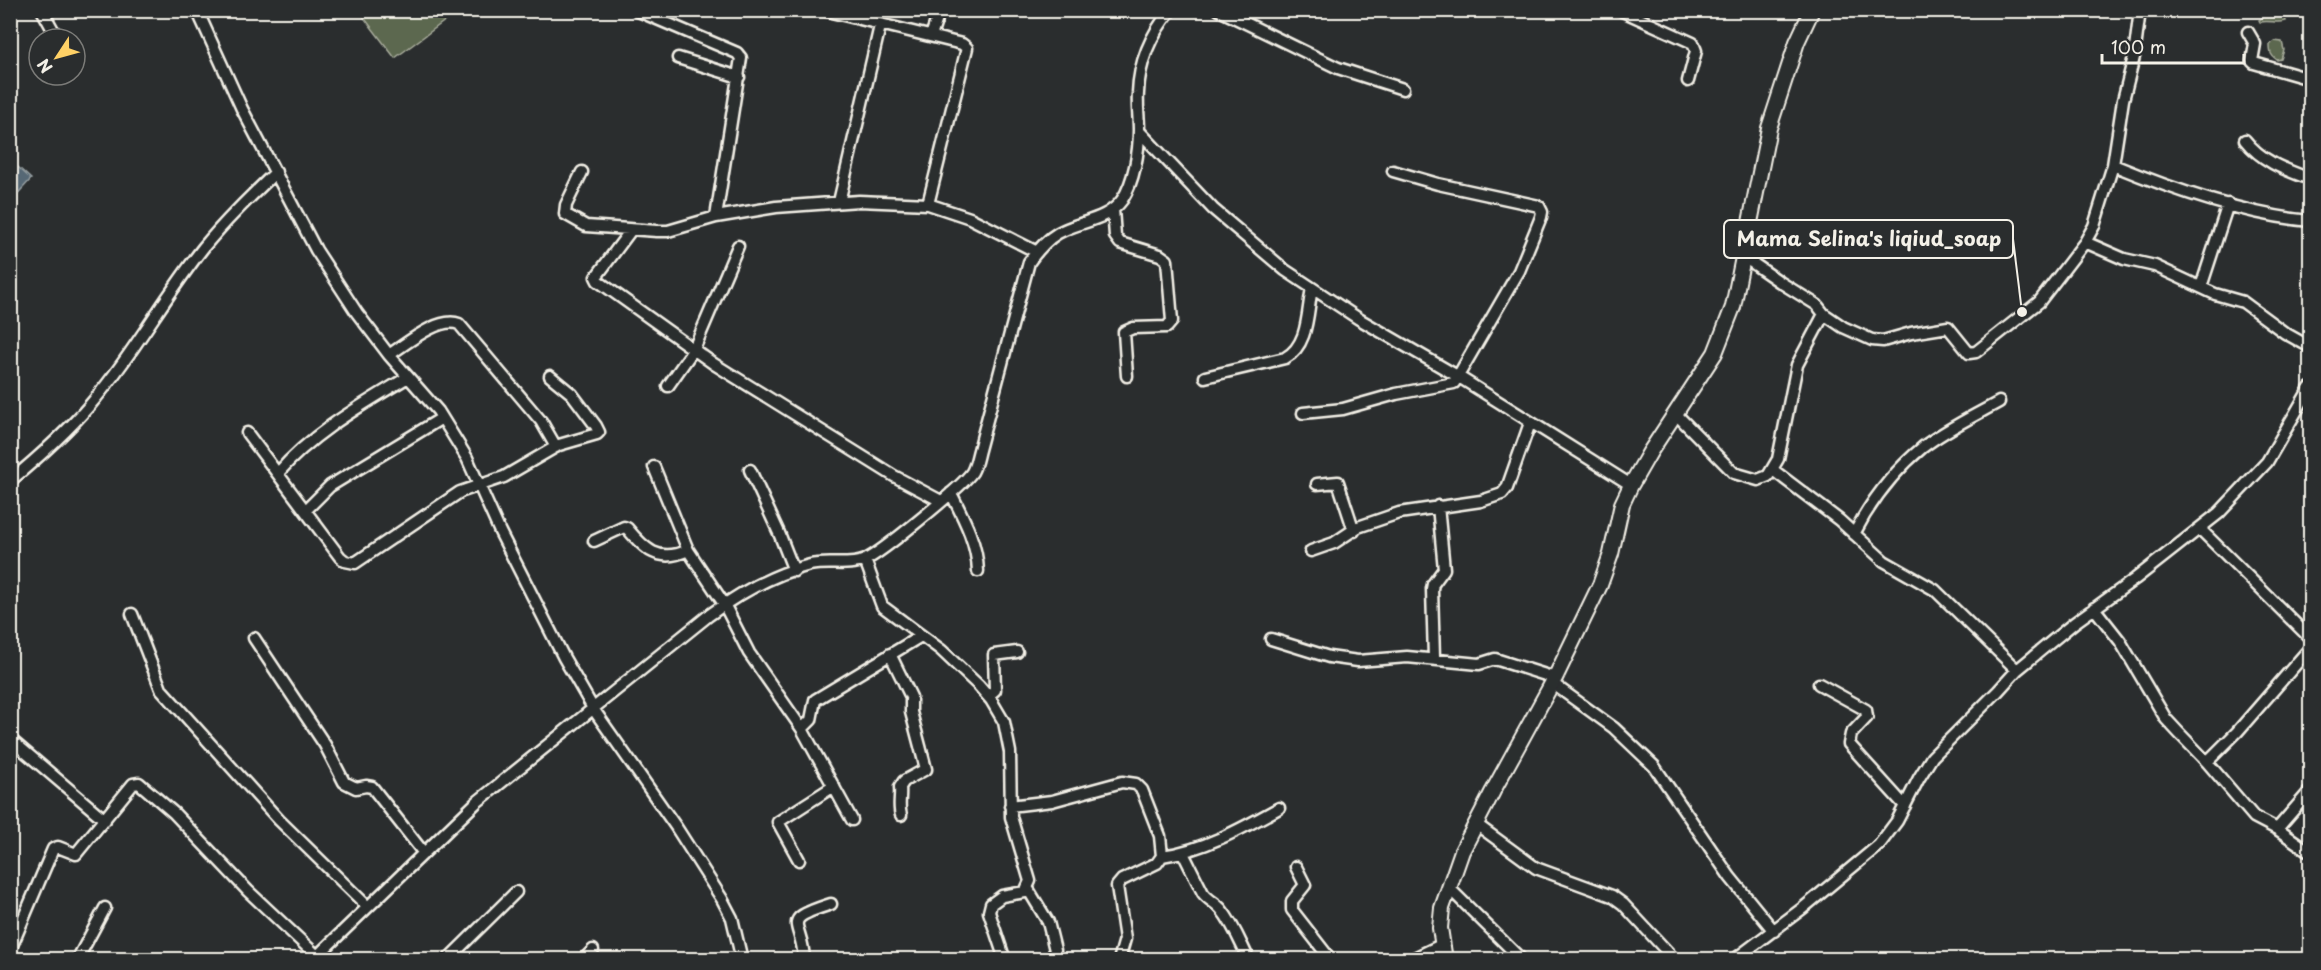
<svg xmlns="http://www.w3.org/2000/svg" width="2321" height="970" font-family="'Playpen Sans',sans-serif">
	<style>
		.green { fill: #5c674f; stroke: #a8ac9c; stroke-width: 1.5 }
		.water { fill: #576874; stroke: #969fa2; stroke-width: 1.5 }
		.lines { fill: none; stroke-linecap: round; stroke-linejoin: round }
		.street-casing { stroke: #f4f1e8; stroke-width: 15 }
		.secondary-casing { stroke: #f4f1e8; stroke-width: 18 }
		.street { stroke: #2a2d2e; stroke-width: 10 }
		.secondary { stroke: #2a2d2e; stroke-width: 14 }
		.leader { fill: none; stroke: #f4f1e8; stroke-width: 2 }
		.callout-dot { fill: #f4f1e8; stroke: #2a2d2e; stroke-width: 2 }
		.callout { fill: #2a2d2e; stroke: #f4f1e8; stroke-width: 2 }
		.callout-label { font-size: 20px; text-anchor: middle; font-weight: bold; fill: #f4f1e8 }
	</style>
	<rect width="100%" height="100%" fill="#2a2d2e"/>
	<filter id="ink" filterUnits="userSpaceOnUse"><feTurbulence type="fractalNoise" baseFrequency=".0167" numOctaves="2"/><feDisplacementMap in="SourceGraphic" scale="12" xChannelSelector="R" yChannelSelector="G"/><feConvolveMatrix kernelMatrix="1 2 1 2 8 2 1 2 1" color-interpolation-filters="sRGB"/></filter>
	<g filter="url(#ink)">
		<!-- green -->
		<path class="green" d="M 359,11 L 458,11 L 395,58 Z
			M 2268,11 L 2284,11 L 2286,21 C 2277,24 2270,20 2260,22 L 2259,20 L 2266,16 Z
			M 2274,41 L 2282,42 L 2284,50 L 2281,59 L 2277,60 C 2271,56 2270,53 2270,45 Z"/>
		<!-- water -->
		<path class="water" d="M 18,167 L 31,179 L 11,201 L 11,174 Z"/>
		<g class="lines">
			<defs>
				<path id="street" d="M 42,10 L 58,39
					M 197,10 L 242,109 L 316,250 L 357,313 L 389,355 L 438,411 L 467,458 L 500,532 L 564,658 L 594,710 L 676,827 L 722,899 L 732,918 L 742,960
					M 636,10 L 737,53 L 741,58 L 716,217
					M 823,10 L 962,44 L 967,48 L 928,204
					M 1219,10 L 1338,68 L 1403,89
					M 1620,10 L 1693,43 L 1696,51 L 1688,81
					M 2248,32 L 2255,44 L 2252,61 L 2254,63 L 2310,79
					M 931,36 L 940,10
					M 678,58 L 739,77
					M 1139,131 L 1213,209 L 1285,270 L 1359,319 L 1459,377 L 1631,485
					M 2245,140 C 2262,162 2286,170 2310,179
					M 2113,165 C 2174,190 2245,215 2310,221
					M 582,172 L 566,205 L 565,214 L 586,226 L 657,231 L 668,231 L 716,217 L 776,207 L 859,201 L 928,204 L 970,218 L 1037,252
					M 839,202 L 880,26
					M 1113,209 L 1115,236 L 1120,243 L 1160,255 L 1167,260 L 1172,321 L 1167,327 L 1133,328 L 1124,332 L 1127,376
					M 631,230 L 596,277 L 598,281 L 714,364 L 894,476 L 941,501
					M 2085,242 L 2124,259 L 2155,266 L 2215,294 L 2243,302 L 2285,333 L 2310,347
					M 1744,257 L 1780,282 L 1817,305 L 1824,314 L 1843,327 L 1872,340 L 1883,341 L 1911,333 L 1948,327 L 1969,353 L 1976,352 L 2039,302 L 2085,242 L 2094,226 L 2113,165 L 2123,100 L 2134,57 L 2140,10
					M 2201,287 L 2228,204
					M 389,355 C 406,344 439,316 459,324 L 541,421 L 556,447
					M 1205,377 L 1285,358 C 1309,345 1307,312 1312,288
					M 668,386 L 694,349 L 738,246
					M 1303,413 L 1343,409 L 1396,394 L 1454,383 L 1519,271 L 1541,217 L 1542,212 L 1539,206 L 1438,184 L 1393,171
					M 1675,413 L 1734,473 L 1758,480 L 1768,476 L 1778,459 L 1797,365 L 1824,314
					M 247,433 L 340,557 L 345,561 L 355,563 L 460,492 L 504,477 L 559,445 L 597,434 L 599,432 L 596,426 L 572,394 L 550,376
					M 654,467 L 688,550 L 724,604 L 749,653 L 802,729 L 852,820
					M 750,470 L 779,533 L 794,571
					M 1773,470 L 1839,520 L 1884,561 L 1935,590 L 2017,670
					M 278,473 C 313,432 362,405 408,377
					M 10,481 C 39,457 66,433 90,405 C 132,356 163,299 203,248 C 225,221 250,197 276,172
					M 1317,484 L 1338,482 L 1354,531
					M 951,493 C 964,519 977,543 978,571
					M 306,510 L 330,486 L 442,418
					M 2200,529 L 2310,638
					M 1854,534 C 1871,501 1894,471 1923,447 C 1946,429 1974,416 1999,402
					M 594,541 L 624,527 L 627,528 C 644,549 659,564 688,550
					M 1311,551 L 1334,543 L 1358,527 L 1399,513 L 1481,501 L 1502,494 L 1507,488 L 1530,423
					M 865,560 L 882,606 L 941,650 L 979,686 L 991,700 L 1004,722 L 1010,752 L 1011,817 L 1030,881 L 1025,892 L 1002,896 L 991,904 L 989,912 L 1005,960
					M 2094,608 L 2120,641 L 2166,719 L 2179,733 L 2207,762 L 2254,817 L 2277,829 L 2310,852
					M 132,614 L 161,689 L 279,820 L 368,907
					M 254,638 L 325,745 L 344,782 L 356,788 L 366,786 L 372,787 L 423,852
					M 1271,639 L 1329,657 L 1358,661 L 1407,657 L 1479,664 L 1495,659 L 1555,678
					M 890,654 L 911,697 L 911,712 L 926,769 L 904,781 L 900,787 C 901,797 898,806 901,815
					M 1434,658 L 1432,589 L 1433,584 L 1444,569 L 1438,506
					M 1552,683 L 1614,728 L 1654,766 L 1730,877 L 1774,931
					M 1819,684 L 1866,710 L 1867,717 L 1851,734 L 1849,744 L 1905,806
					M 988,696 L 995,690 L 994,655 L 1017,652
					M 802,729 L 811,720 L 815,700 L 921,636
					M 10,739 L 105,820
					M 2207,762 L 2237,732 L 2310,648
					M 1010,806 L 1052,801 L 1122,782 L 1136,784 L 1142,790 L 1160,836 L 1162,856 L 1157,863 L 1122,880 L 1117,886 L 1125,939 L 1119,960
					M 1476,824 L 1536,868 L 1612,896 L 1623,904 L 1675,960
					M 2277,829 L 2310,791
					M 1183,853 L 1203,893 C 1208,900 1216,903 1221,909 C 1234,925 1240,942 1249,960
					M 1162,856 C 1204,850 1243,828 1279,808
					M 799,860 L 778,822 L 834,786
					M 1296,867 L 1305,885 L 1292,901 L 1292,910 L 1331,960
					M 1449,888 L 1522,960
					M 1028,889 L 1048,922 L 1055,950
					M 10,950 L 53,849 L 58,847 L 76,854 L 133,784 L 139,783 L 174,813 L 248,891 L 317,956
					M 77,960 L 105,908
					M 313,960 L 477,802 L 708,616 C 738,594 773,574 810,565 C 828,561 849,567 865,560 C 881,553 963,486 972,472 C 976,465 977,457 979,450 L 1029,262 C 1037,251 1046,240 1058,233 C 1079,221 1107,221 1122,200 C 1134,182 1139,152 1139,130 C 1139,118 1137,105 1138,93 C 1139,62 1151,34 1171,10
					M 447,960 L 516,892
					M 583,960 L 593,950
					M 804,960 C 803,921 777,921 831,904
					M 1410,960 L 1441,945
					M 1734,960 L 1803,908 L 1879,845 L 1897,821 L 1919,778 L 1932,757 L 1998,691 L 2017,670 L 2074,623 L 2135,579 L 2219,513 L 2267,462 L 2310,388"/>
				<path id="secondary" d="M 1445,960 L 1440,928 L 1442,908 L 1462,851 L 1493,791 L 1555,678 L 1600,585 L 1611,554 L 1622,504 L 1631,485 L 1650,452 L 1715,353 L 1733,307 L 1769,128 L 1797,42 L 1812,10"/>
			</defs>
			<!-- street casing -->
			<use href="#street" class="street-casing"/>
			<!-- secondary casing -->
			<use href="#secondary" class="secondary-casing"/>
			<!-- street -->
			<use href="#street" class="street"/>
			<!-- secondary -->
			<use href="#secondary" class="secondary"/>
		</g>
	</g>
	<!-- callouts -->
	<path class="leader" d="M2022 312L2013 239"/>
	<circle class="callout-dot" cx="2022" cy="312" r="6"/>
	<rect class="callout" x="1724" y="220" width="289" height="38" rx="6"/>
	<g class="callout-label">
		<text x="1869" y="246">Mama Selina's liqiud_soap</text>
	</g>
	<!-- margin -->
	<rect width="2321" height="970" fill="none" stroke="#2a2d2e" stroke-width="36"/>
	<rect x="18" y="18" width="2285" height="934" fill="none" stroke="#f4f1e8" stroke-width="2" filter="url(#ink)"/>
	<!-- north arrow -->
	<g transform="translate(57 57) rotate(234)"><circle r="28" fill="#2a2d2e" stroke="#7b7b78" stroke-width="1.5"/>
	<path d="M0-4.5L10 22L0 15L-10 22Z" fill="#ffd166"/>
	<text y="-9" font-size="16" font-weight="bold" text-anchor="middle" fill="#f4f1e8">N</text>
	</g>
	<!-- scale -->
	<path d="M2102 54v9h142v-9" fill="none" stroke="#f4f1e8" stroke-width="3"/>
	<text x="2111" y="54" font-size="18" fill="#f4f1e8" stroke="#2a2d2e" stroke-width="4.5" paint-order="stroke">100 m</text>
</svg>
